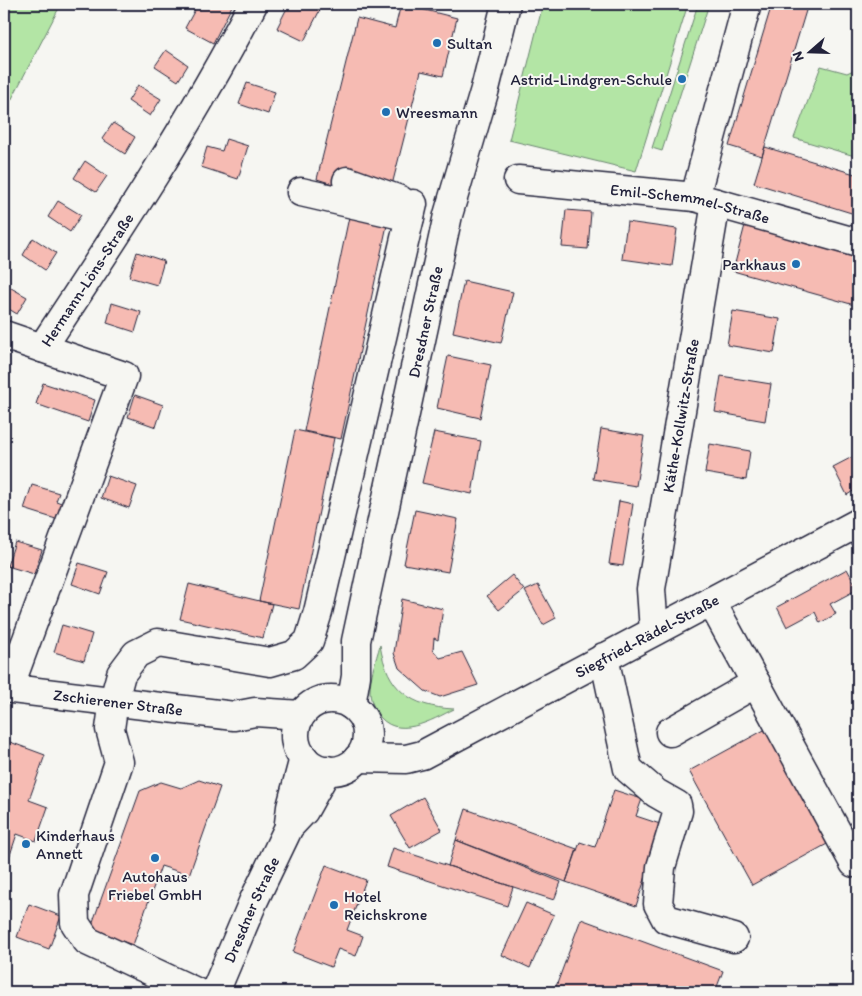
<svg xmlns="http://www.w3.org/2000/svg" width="862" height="996" font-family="Itim,sans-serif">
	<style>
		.green { fill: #b3e5a5; stroke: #6a8470 }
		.building { fill: #f6bbb3; stroke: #22223b }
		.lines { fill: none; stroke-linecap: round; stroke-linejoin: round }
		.minor-casing { stroke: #22223b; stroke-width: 31 }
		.minor { stroke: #f6f6f2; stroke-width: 28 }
		.poi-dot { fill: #1f6fb2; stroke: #f6f6f2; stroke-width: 2 }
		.labels { text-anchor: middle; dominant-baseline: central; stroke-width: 4; stroke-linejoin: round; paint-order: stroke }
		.poi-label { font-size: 16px; fill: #22223b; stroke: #f6f6f2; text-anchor: start }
		.street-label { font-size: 16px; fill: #22223b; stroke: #f6f6f2 }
	</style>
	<rect width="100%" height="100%" fill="#f6f6f2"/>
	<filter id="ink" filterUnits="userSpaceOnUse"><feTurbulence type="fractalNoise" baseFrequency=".02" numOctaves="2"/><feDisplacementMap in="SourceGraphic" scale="10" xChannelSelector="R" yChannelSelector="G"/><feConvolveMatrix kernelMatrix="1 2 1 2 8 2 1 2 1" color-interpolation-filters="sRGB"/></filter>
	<g filter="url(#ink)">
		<!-- green -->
		<path class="green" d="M 4,4 L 61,4 L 4,114 Z
			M 543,4 L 688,4 L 636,171 L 509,140 Z
			M 698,4 L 709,4 L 662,151 L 652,148 Z
			M 821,66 L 847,73 L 858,68 L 858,157 L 794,138 Z
			M 380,645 C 387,689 410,707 454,709 C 432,720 396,742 377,713 C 373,706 370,699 370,691 C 370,676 376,660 380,645 Z"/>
		<!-- building -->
		<path class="building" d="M 198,4 L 233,4 L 213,43 L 185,28 Z
			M 289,4 L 323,4 L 304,41 L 277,28 Z
			M 401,4 L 457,18 L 443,76 L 421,71 L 392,185 L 345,188 L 317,179 L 357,18 L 395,28 Z
			M 772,4 L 808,4 L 762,156 L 729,146 Z
			M 166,50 L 188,65 L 178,81 L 155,66 Z
			M 247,83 L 275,92 L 268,114 L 239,104 Z
			M 138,85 L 161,99 L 150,116 L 128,101 Z
			M 113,123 L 135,137 L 125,154 L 102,139 Z
			M 226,139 L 248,146 L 238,179 L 201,167 L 207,147 L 222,151 Z
			M 765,147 L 858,175 L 858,215 L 754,183 Z
			M 85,161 L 107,176 L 96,192 L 74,178 Z
			M 58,201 L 81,215 L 70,232 L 48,217 Z
			M 566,210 L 591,212 L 588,249 L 562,247 Z
			M 349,217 L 387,225 L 341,439 L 304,431 Z
			M 627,222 L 677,229 L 672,266 L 622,259 Z
			M 745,225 L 858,257 L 858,306 L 733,271 Z
			M 33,238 L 56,253 L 45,270 L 23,255 Z
			M 137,252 L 164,261 L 157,285 L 129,277 Z
			M 464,281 L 513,292 L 501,343 L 453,332 Z
			M 4,284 L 27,297 L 17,314 L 4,306 Z
			M 112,303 L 141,312 L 135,332 L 107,323 Z
			M 733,311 L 780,319 L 774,353 L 727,345 Z
			M 448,356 L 491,365 L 480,418 L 437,408 Z
			M 721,376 L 771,384 L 765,421 L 715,412 Z
			M 43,383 L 95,400 L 88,422 L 36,404 Z
			M 135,395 L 163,405 L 156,427 L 128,417 Z
			M 601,429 L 644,436 L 636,486 L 593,479 Z
			M 295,430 L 334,438 L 299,609 L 259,601 Z
			M 434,432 L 481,441 L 472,494 L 422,483 Z
			M 710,444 L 750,451 L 746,480 L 705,473 Z
			M 858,454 L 858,488 L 847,495 L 833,467 Z
			M 108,476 L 137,486 L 129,508 L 101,498 Z
			M 32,485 L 59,493 L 56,501 L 64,504 L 59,520 L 24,509 Z
			M 619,501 L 633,504 L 623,566 L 609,564 Z
			M 415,510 L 458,519 L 448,572 L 404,564 Z
			M 15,542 L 42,550 L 34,574 L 7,566 Z
			M 79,563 L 108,572 L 100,594 L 72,584 Z
			M 847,569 L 858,589 L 830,604 L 836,614 L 820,623 L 815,612 L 787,627 L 777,607 Z
			M 512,575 L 524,590 L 499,610 L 487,596 Z
			M 189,584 L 272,604 L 263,638 L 180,619 Z
			M 538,585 L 556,618 L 543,625 L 525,591 Z
			M 402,599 L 443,609 L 438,640 L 434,638 L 433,650 L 440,658 L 462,652 L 478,685 L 440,697 L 425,691 L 399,668 L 394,653 Z
			M 62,625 L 92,634 L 84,661 L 54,652 Z
			M 4,628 L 11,628 L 8,654 L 4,653 Z
			M 766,729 L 829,843 L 752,885 L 689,771 Z
			M 10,742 L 45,755 L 29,800 L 48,807 L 36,841 L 17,834 L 10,855 L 4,853 L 4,760 Z
			M 199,780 L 220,787 L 189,875 L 161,866 L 133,945 L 90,930 L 140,791 L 161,782 L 181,788 Z
			M 614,790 L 642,799 L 636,816 L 663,825 L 636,906 L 566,882 L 580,842 L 595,847 Z
			M 423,797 L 442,830 L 410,848 L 391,816 Z
			M 466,809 L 577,849 L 566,882 L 456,840 Z
			M 456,840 L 561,882 L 554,900 L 448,866 Z
			M 393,848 L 513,887 L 507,906 L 387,867 Z
			M 326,865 L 366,880 L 347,930 L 363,936 L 356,956 L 338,949 L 331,967 L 293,952 Z
			M 526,903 L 554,915 L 530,968 L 502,955 Z
			M 29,904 L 61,916 L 49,949 L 17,937 Z
			M 581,919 L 723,971 L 715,992 L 554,992 Z"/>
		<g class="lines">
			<defs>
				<g id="minor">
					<path id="s1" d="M 518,180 L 695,197 L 858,243"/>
					<path d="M 347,181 L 400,200"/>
					<path d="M 301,192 L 410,217"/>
					<path d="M 695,197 L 747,4"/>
					<path d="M 4,335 L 42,348"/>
					<path d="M 711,601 L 854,863"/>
					<path id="s2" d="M 654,631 L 651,589 L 716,203"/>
					<path d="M 604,657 L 628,769 L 656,793 L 677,805 L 678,811 L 661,867 L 658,904 L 666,919 L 734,938"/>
					<path id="s3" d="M 4,688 L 234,716 L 255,712 L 301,715"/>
					<path id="s4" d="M 9,688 L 124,376 L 42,348 C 116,236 191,123 253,4"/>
					<circle cx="331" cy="735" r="36"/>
					<path id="s5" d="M 351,705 L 356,676 L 356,641 L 448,215 L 485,89 L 506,4"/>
					<path d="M 670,732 L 756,683"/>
					<path id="s6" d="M 358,758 L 406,759 L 422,755 L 858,523"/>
					<path d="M 289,823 L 291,807 L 304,758"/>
					<path d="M 196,992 L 87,941 L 75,923 L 74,895 L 119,762 L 110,729 L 114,700 L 121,674 L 136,654 L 158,643 L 270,662 L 294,655 L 309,641 L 318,612 L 413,204"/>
					<path id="s7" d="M 215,992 L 253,902 L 289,827 L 304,811 L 327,770"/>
				</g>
			</defs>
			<!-- minor casing -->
			<use href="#minor" class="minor-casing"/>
			<!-- minor -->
			<use href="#minor" class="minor"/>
		</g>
	</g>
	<!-- markers -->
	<g class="poi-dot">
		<circle cx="437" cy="43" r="5"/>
		<circle cx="682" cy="79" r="5"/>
		<circle cx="386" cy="112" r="5"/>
		<circle cx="796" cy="264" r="5"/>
		<circle cx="26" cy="844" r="5"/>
		<circle cx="155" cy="858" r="5"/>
		<circle cx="334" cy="905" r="5"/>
	</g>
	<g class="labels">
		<!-- poi labels -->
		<g class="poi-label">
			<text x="447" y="43">Sultan</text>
			<text x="672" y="79" text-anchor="end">Astrid-Lindgren-Schule</text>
			<text x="396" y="112">Wreesmann</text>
			<text x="786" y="264" text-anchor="end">Parkhaus</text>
			<text x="36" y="835">Kinderhaus<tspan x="36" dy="18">Annett</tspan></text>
			<text x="155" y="876" text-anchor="middle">Autohaus<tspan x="155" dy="18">Friebel GmbH</tspan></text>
			<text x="344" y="896">Hotel<tspan x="344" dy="18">Reichskrone</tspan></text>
		</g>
		<!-- street labels -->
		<g class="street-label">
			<text stroke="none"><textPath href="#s1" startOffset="174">Emil-Schemmel-Straße</textPath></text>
			<text stroke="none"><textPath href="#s4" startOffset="501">Hermann-Löns-Straße</textPath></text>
			<text stroke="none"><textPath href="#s5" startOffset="391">Dresdner Straße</textPath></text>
			<text stroke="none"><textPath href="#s2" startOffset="218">Käthe-Kollwitz-Straße</textPath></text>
			<text stroke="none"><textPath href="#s6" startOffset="319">Siegfried-Rädel-Straße</textPath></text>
			<text stroke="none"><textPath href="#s3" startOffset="115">Zschierener Straße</textPath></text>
			<text stroke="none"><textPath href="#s7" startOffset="90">Dresdner Straße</textPath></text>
		</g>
	</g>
	<!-- margin -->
	<rect width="862" height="996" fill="none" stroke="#f6f6f2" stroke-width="20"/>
	<rect x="10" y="10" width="842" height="976" fill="none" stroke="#22223b" stroke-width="2" filter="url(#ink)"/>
	<!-- north arrow -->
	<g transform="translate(810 52) rotate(250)" stroke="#f6f6f2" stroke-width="4" paint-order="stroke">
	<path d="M0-4L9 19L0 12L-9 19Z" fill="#22223b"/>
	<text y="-8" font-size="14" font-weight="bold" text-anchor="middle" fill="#22223b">N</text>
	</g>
</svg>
